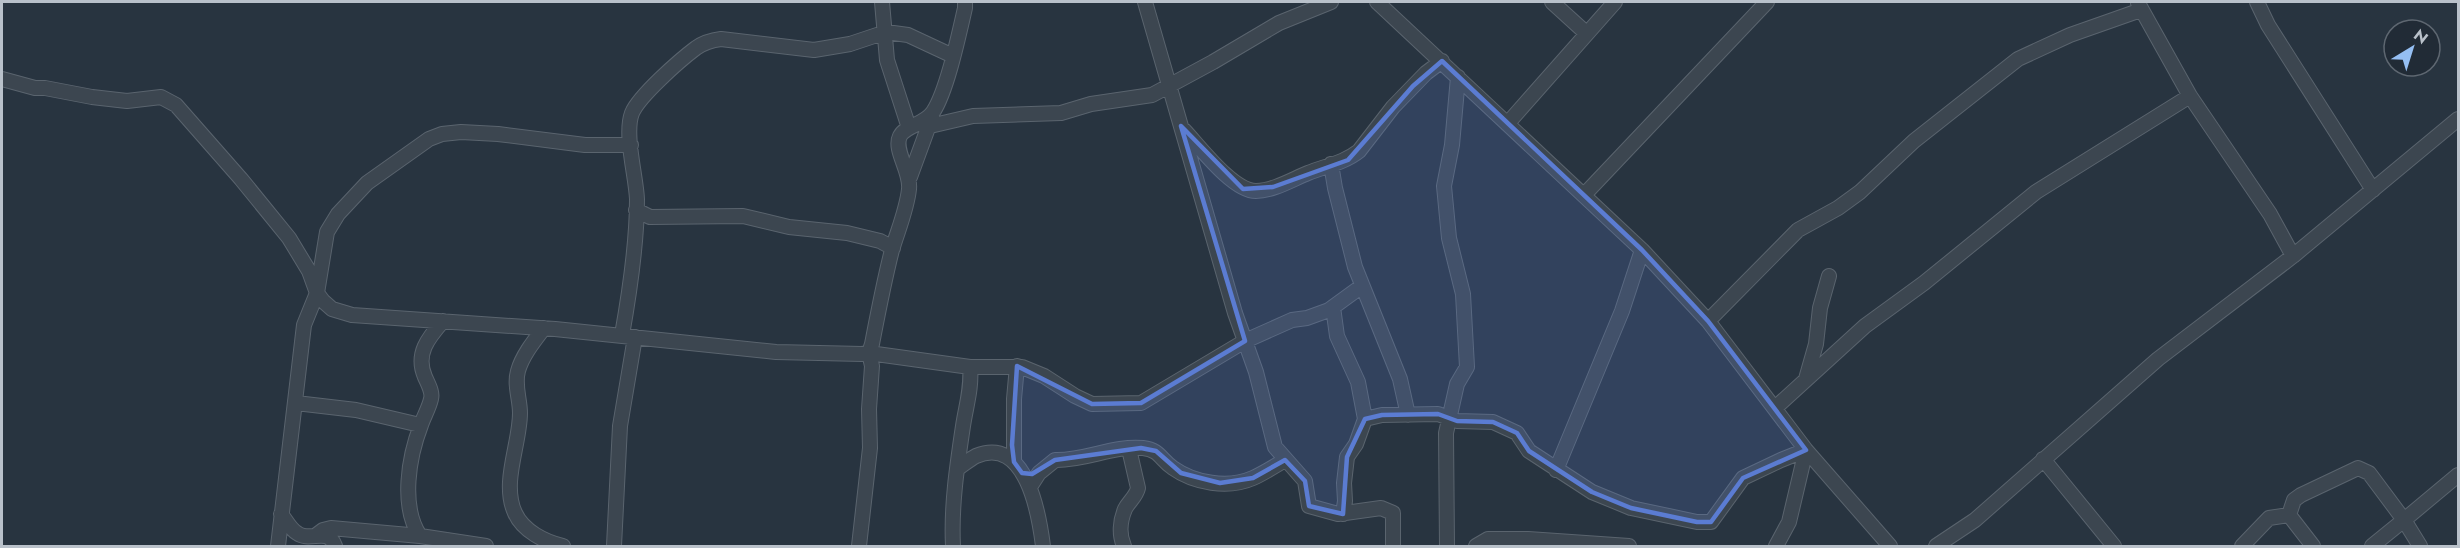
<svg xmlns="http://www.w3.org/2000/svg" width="2460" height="548" font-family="Jost,sans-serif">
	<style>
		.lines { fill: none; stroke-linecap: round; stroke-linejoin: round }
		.minor-casing { stroke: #5a646e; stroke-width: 16 }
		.minor { stroke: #3c4650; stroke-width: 14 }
		.marked { fill: #5b7cd2; fill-opacity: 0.2; stroke: #5b7cd2; stroke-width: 4.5; stroke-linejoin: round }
	</style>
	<rect width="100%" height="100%" fill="#283440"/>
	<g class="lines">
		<defs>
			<path id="minor" d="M 882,2 L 887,60 L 909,128
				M 1145,2 L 1235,313 L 1256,372 L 1275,447 L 1305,481 L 1309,506 L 1338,514 L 1381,508 L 1393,513 L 1393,546
				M 1377,2 L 1642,250 L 1708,321 L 1806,450 L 1890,546
				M 1552,2 L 1586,33
				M 2257,2 L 2268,25 L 2373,190
				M 2138,3 L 2190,96 L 2270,214 L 2293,256
				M 2,79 L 35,88 L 45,88 L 92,97 L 127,101 L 161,97 L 176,105 L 241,179 L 289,238 L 309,271 L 317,293 L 323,301 L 332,309 L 352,315 L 555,329 L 776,352 L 862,354 L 869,353 L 872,344 C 878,313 884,281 892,250 C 898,230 907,209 909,189 C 911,171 893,150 900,136 C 906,125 924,125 933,112 C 947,91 959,34 965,8 L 965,2
				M 1508,123 L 1615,2
				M 930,126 L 973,116 L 1061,113 L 1091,104 L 1152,95 L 1213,62 L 1279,23 L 1331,2
				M 1184,130 C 1200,147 1233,191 1256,191 C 1273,191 1293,179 1308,173 C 1325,166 1344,163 1359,151 L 1393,107 L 1426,73 L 1442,61
				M 1331,164 L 1335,188 L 1355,267 L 1400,379 L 1408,415
				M 910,177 L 932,117
				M 1584,195 L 1767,2
				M 636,210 L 650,217 L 743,216 L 789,227 L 847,233 L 880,241 L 893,248
				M 1333,307 L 1337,336 L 1358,382 L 1365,419 L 1356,444 L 1347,457 L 1344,483 L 1345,501 L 1343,514
				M 1708,321 L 1798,230 L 1838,208 L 1860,192 L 1914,141 L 2018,59 L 2070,35 L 2141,10
				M 544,328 C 534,341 522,356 518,371 C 514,385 520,399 520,413 C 520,444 501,483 515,513 C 523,531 545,542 563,546
				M 622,335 C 630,290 637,244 637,199 C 636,176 624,134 632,113 C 639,96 680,60 696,48 C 703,43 713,40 721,39 L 814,50 L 850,44 L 886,32 L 908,35 L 953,56
				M 970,367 L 1022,367 L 1044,376 L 1075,396 L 1092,404 L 1141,403 L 1245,341 L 1292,320 L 1307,318 L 1329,310 L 1362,286
				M 1806,379 L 1816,344 L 1820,308 L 1829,276
				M 296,403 L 356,410 L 420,425
				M 1775,408 L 1865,326 L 1924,283 L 2036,192 L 2190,96
				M 1365,419 L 1382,415 L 1438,414 L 1457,421 L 1493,422 L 1517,433 L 1529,451 L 1592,492 L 1631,508 L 1697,522 L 1711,522 L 1743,478 L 1781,460 L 1806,450
				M 2043,459 L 2114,546
				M 1014,462 L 1014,399 L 1017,366
				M 957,469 C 963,465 970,459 976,456 C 1026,435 1039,514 1043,546
				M 1556,470 L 1622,311 L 1642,250
				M 1030,487 L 1039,473 L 1055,460 C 1085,461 1114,445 1143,448 C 1160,450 1160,459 1173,468 C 1194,483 1228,489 1253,478 C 1264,473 1275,466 1285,460
				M 281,514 C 286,520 290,529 297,533 C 310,543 328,526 335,546
				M 315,536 L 323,530 L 331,528 L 420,536 L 486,546
				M 420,536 C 400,506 409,456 421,425 C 424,416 429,408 431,399 C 433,392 428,384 425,377 C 415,354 428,338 443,321
				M 278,546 L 304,325 L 317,293 L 327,232 L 338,214 L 367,183 L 429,139 L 442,134 L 461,132 L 498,134 L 585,145 L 631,145
				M 614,546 L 620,426 L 635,337
				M 859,546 L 870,448 L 869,409 L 872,366 L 869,353 L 970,367 C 972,388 966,406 963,426 C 957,466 951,506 953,546
				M 1124,546 C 1119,535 1120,521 1125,509 C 1129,501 1136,497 1138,488 L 1129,449
				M 1447,546 L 1446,433 L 1457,384 L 1467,367 L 1463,294 L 1449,238 L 1444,186 L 1452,145 L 1458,77
				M 1476,546 L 1488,539 L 1528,539 L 1629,546
				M 1776,546 L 1789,522 L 1806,450
				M 1936,546 L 1975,520 L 2158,359 L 2293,256 L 2458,119
				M 2242,546 L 2269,518 L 2289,515
				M 2313,546 L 2289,515 L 2294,500 L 2301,495 L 2358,468 L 2369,473 L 2404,520 L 2372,546
				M 2420,546 L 2404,520 L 2458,475"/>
		</defs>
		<!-- minor casing -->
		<use href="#minor" class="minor-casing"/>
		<!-- minor -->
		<use href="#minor" class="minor"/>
	</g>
	<!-- marked area -->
	<path class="marked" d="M 1442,61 L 1642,250 L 1708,321 L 1806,450 L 1743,478 L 1711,522 L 1697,522 L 1631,508 L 1592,492 L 1529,451 L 1517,433 L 1493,422 L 1457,421 L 1438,414 L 1382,415 L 1365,419 L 1347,457 L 1343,514 L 1309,506 L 1305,481 L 1285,460 L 1253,478 L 1220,483 L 1181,473 L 1156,451 L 1141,448 L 1055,460 L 1032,474 L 1022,473 L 1014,462 L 1012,445 L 1017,366 L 1092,404 L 1141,403 L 1245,341 L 1181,126 L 1243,189 L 1273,187 L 1348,160 L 1413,86 Z"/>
	<!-- border -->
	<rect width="2460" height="548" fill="none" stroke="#b9c1ca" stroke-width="6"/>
	<!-- north arrow -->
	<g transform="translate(2412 48) rotate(38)"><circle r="28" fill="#212b36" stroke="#5e6771" stroke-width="1.5"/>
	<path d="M0-4.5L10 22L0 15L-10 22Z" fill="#95bff3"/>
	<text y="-9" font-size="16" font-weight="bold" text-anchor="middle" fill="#b9c1ca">N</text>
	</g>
</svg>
